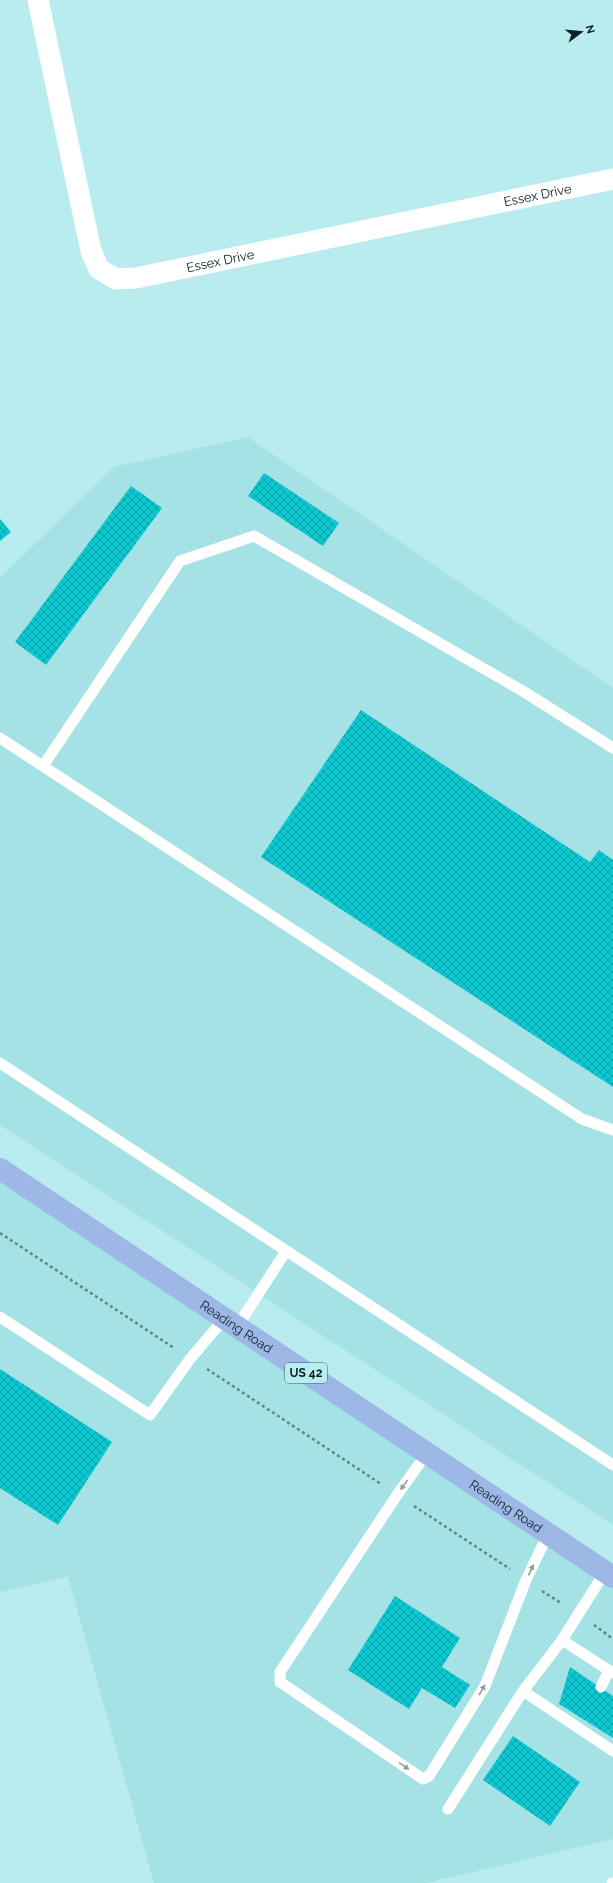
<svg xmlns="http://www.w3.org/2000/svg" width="613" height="1883" font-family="Raleway,sans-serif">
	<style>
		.built { fill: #a4e2e5 }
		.building { fill: url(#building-cross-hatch) }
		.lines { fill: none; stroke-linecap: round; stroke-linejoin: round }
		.path { stroke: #618587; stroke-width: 2.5; stroke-dasharray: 3 3; stroke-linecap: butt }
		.service { stroke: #fff; stroke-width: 11 }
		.minor { stroke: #fff; stroke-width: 21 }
		.primary { stroke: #9db8e6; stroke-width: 22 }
		.oneway { fill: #929b9c }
		.labels { text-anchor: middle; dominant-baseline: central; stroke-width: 4; stroke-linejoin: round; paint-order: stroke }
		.shield { fill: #b9ecef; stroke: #415e60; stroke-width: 1 }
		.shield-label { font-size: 12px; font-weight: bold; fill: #0d2122 }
		.street-label { font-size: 13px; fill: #0d2122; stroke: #b9ecef }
	</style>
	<defs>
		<pattern id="building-cross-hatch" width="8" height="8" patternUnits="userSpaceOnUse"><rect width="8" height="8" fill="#0cc8d1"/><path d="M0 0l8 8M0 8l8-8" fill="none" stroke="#0aa2a9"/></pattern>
	</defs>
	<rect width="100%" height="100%" fill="#b9ecef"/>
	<!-- built -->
	<path class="built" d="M 248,437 L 613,688 L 613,1525 L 0,1125 L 0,578 L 114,467 Z
		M 0,1169 L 613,1577 L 613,1839 L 426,1883 L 154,1883 L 68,1577 L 0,1592 Z"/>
	<!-- building -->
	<path class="building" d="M 264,473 L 339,523 L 323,546 L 248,496 Z
		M 131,486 L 162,508 L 46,665 L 15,642 Z
		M 0,519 L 11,532 L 0,541 Z
		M 361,710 L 590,862 L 599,850 L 613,860 L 613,1087 L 261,857 Z
		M 0,1369 L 112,1442 L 58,1525 L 0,1488 Z
		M 395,1596 L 460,1638 L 442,1667 L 470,1685 L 455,1708 L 422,1688 L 409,1709 L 348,1670 Z
		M 570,1667 L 613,1696 L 613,1738 L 559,1704 Z
		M 513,1736 L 580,1782 L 550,1826 L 483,1780 Z"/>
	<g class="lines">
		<!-- path -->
		<path class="path" d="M 0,1233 L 174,1348
			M 207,1369 L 381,1484
			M 414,1506 L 510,1569
			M 542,1591 L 561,1603
			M 594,1625 L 613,1639"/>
		<!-- service -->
		<path class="service" d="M 0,738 L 582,1119 L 613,1130
			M 43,766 L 180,561 L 254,536 L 526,693 L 613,748
			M 0,1063 L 613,1465
			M 0,1317 L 150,1415 L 190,1359 L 224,1319
			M 237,1327 L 286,1251
			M 427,1453 L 397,1495 L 280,1672 L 280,1682 L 423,1779 L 429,1776 L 485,1686 L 526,1580 L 548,1534
			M 562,1640 L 613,1673
			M 601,1687 L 609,1670
			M 523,1691 L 613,1751
			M 448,1809 L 523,1691 L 562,1640 L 605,1572
			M 612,1883 L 613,1883"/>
		<!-- minor -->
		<path class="minor" id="s1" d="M 38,0 L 91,251 L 99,269 L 116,279 L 136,278 L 613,179"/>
		<!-- primary -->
		<path class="primary" id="s2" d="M 0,1169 L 613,1577"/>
	</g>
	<!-- one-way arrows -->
	<defs><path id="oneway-solid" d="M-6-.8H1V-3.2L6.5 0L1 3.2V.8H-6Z"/></defs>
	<g class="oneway">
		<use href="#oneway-solid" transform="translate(404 1485) rotate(126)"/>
		<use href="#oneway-solid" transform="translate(531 1570) rotate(-65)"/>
		<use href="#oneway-solid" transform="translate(482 1690) rotate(-60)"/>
		<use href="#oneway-solid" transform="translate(404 1766) rotate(34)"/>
	</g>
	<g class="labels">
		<!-- shield labels -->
		<rect class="shield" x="285" y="1363" width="42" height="20" rx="3"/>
		<g class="shield-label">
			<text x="306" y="1373">US 42</text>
		</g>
		<!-- street labels -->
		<g class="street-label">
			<text stroke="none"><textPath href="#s1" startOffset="726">Essex Drive</textPath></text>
			<text stroke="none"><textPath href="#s1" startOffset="402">Essex Drive</textPath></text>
			<text stroke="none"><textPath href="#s2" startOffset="284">Reading Road</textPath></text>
			<text stroke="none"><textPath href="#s2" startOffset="608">Reading Road</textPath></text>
		</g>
	</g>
	<!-- north arrow -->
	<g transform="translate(581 32) rotate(74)" stroke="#b9ecef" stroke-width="3" paint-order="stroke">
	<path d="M0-3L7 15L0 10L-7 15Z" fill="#0d2122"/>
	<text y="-6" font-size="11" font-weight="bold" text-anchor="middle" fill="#0d2122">N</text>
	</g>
</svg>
